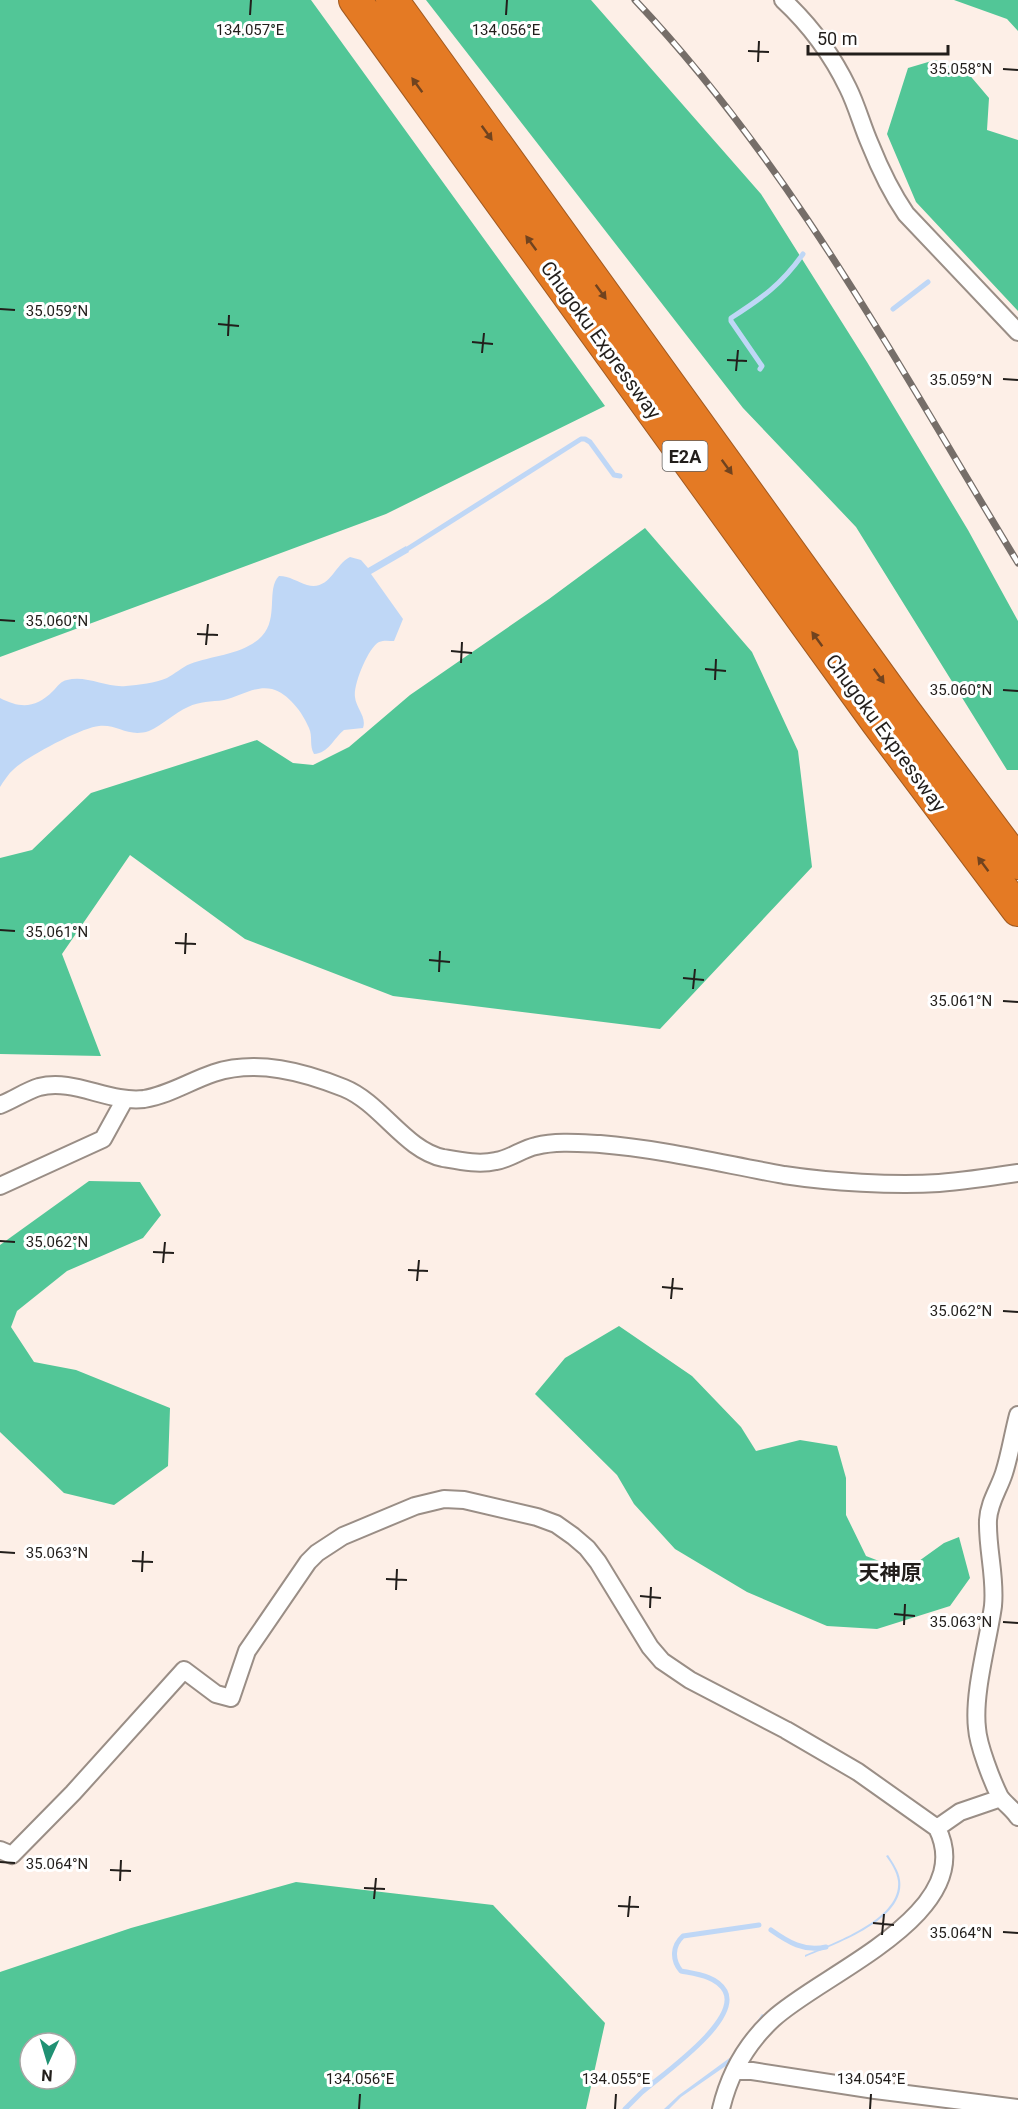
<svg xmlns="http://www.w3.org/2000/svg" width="1018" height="2109" font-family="Roboto,'Noto Sans JP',sans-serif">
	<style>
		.forest { fill: #52c697; fill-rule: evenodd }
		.water { fill: #bfd7f6 }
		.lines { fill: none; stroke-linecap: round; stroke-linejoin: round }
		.stream { stroke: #bfd7f6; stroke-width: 5 }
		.minor-casing { stroke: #9a8e86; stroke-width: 20 }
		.motorway-casing { stroke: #a05a21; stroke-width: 34 }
		.minor { stroke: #fff; stroke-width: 16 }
		.motorway { stroke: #e47a24; stroke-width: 32 }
		.rail-casing { stroke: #766e69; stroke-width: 7 }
		.rail { stroke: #fff; stroke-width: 4.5; stroke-dasharray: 14; stroke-linecap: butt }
		.oneway { fill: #70431f }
		.ticks { fill: none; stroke: #221e1b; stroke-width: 2 }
		.labels { text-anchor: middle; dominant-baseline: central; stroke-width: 6; stroke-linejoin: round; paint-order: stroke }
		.shield { fill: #fff; stroke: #64625f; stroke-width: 1.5 }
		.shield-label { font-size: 18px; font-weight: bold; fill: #221e1b }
		.street-label { font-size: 20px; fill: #221e1b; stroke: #fff }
		.neighbourhood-label { font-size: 21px; font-weight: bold; fill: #221e1b; stroke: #fff }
		.ticks-label { font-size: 15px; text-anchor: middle; fill: #221e1b; stroke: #fff; stroke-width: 6; stroke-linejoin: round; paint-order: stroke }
	</style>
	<rect width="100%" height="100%" fill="#fdefe7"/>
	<!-- forest -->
	<path class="forest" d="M 0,0 L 311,0 L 605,406 L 386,514 L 0,657 Z
		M 426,0 L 591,0 L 761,194 L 867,362 L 968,530 L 1018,621 L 1018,770 L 1007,770 L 856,527 L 743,408 Z
		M 954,0 L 1018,0 L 1018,31 L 1007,19 Z
		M 935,60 L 967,72 L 989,98 L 987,130 L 1018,140 L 1018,311 L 916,202 L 887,134 L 908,68 Z
		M 645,528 L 752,652 L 798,751 L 812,867 L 660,1029 L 393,996 L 245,939 L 130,855 L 62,954 L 101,1056 L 0,1054 L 0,858 L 32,850 L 91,793 L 257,740 L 293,763 L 313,765 L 349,747 L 410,695 L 549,599 Z
		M 89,1181 L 140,1182 L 161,1215 L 143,1238 L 67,1271 L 17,1311 L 11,1327 L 34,1362 L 76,1370 L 170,1408 L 168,1466 L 114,1505 L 64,1493 L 0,1432 L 0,1245 Z
		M 619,1326 L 692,1376 L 741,1427 L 756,1451 L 800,1440 L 837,1446 L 846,1478 L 846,1515 L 866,1556 L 905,1571 L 944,1543 L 959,1537 L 970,1578 L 950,1606 L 877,1629 L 827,1626 L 747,1592 L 675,1549 L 634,1504 L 617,1475 L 535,1394 L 565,1358 Z
		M 296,1882 L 493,1905 L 605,2023 L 586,2109 L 0,2109 L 0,1972 L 131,1928 ZM 30,2043 L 66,2043 L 66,2079 L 30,2079 Z"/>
	<!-- water -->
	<path class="water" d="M 406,546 L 409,552 L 371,574 L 403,619 L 394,641 C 389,641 384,640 379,642 C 368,648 353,685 355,697 C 356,708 367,717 363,728 L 344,730 C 333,739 329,753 314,754 C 309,745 313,737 309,728 C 303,713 288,693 272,689 C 255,685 239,697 224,700 C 211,702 200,701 188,707 C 174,713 163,725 149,731 C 128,738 118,724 99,726 C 83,727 26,757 14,769 C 8,774 4,781 0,787 L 0,698 C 21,709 36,708 53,691 C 58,686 61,681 67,680 C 87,675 106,688 126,686 C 139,685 155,683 167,678 C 175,674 182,667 190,664 C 214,655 244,655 262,636 C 279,618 266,589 279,576 C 290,576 297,582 307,585 C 330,591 334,565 350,557 L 361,560 L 368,568 Z
		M 888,1855 C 893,1863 899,1871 900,1880 C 906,1920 835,1944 805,1957 L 805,1955 C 833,1943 902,1919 898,1881 C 897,1872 891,1863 886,1856 Z
		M 762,2014 L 765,2016 L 715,2109 L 725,2071 L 730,2063 L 681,2097 L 669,2109 L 664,2109 L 679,2095 L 735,2054 Z"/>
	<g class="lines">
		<!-- stream -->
		<path class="stream" d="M 893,309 L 928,282
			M 760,369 L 762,366 L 731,321 L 731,318 C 762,298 781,285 803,254
			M 401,553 L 581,439 L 585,439 L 590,442 L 614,475 L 620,476
			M 771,1930 C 788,1942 804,1952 826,1947
			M 625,2109 C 630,2104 636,2098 641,2093 C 660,2076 741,2021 725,1991 C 717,1976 696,1974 681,1971 C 672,1960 672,1946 683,1936 L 759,1925"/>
		<defs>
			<path id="minor" d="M 783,0 C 810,25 832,55 848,88 C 857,106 862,126 870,144 C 880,169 891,192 906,214 L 1018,332
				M 0,1105 C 13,1100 26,1091 39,1087 C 74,1078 108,1103 144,1099 C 169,1095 190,1081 214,1073 C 257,1059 304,1072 344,1088 C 381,1103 405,1150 443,1158 C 460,1161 479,1165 496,1161 C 510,1159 522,1149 536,1146 C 556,1141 579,1143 600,1144 C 662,1149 723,1164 784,1175 C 830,1182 893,1186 939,1183 C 965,1181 992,1177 1018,1173
				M 0,1186 L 103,1139 L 125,1099
				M 1018,1415 C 1013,1434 1010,1454 1004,1473 C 999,1489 989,1502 988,1520 C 987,1549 996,1577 993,1606 C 988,1642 973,1693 977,1728 C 978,1745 992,1781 1000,1797 C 1005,1804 1013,1809 1018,1817
				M 937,1828 L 960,1812 L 1001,1798
				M 0,1850 L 12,1855 L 73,1793 L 184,1670 L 216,1694 L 231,1698 L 247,1651 L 308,1562 L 317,1553 L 343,1536 L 415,1506 L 444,1499 L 464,1500 L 537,1517 L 556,1524 L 573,1536 L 587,1548 L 598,1562 L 650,1647 L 662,1661 L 690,1680 L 786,1730 L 858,1772 L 937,1828 C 980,1913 821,1974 773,2019 C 747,2043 729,2075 721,2109
				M 735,2071 L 752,2071 L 875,2090 L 1018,2108"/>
			<path id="motorway" d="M 355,0 L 877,722 L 1018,910
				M 392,0 L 903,709 L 1018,863"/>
		</defs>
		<!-- minor casing -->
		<use href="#minor" class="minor-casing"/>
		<!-- motorway casing -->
		<use href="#motorway" class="motorway-casing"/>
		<!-- minor -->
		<use href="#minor" class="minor"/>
		<!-- motorway -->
		<use href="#motorway" class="motorway"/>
		<defs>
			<path id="rail" d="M 635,0 C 792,166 900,369 1018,563"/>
		</defs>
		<!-- rail casing -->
		<use href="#rail" class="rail-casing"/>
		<!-- rail -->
		<use href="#rail" class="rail"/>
	</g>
	<!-- one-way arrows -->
	<defs><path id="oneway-solid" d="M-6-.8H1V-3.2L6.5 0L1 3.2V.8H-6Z" transform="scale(1.5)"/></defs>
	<g class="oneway">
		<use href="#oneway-solid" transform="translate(417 85) rotate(-126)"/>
		<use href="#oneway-solid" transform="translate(487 133) rotate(54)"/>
		<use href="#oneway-solid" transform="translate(531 243) rotate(-126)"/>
		<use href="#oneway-solid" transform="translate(601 292) rotate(54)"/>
		<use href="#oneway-solid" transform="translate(727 467) rotate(54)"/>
		<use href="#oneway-solid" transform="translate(817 639) rotate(-126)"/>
		<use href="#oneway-solid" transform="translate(879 676) rotate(54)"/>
		<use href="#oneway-solid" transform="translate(983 864) rotate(-127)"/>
	</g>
	<!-- ticks -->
	<path class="ticks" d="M 250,15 L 251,0M 506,15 L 507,0M 748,51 L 769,52M 758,62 L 759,41M 1003,69 L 1018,70M 0,309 L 15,310M 218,324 L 239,326M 228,336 L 229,315M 472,342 L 493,344M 482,353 L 484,333M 727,360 L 747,361M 736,371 L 738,350M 1003,379 L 1018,380M 0,620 L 15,621M 197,634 L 218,635M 206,645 L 208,624M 451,651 L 472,653M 461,663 L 462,642M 705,669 L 726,671M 715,680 L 716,659M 1003,690 L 1018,691M 0,930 L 15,931M 175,943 L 196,944M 185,954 L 186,933M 429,960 L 450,962M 439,972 L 440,951M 683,978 L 704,980M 693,989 L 695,969M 1003,1001 L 1018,1002M 0,1241 L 15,1242M 153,1252 L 174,1253M 163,1263 L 165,1242M 408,1270 L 428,1271M 417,1281 L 419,1260M 662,1287 L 683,1289M 671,1299 L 673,1278M 1003,1311 L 1018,1312M 0,1552 L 15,1553M 132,1561 L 153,1562M 142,1572 L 143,1551M 386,1579 L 407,1580M 396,1590 L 397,1569M 640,1596 L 661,1598M 650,1608 L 651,1587M 894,1614 L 915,1616M 1003,1622 L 1018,1623M 904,1625 L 905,1604M 0,1862 L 15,1863M 110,1870 L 131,1871M 120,1881 L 121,1860M 364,1888 L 385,1889M 374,1899 L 376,1878M 618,1906 L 639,1907M 628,1917 L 630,1896M 873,1923 L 894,1925M 1003,1932 L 1018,1933M 882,1935 L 884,1914M 359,2109 L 360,2094M 615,2109 L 616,2094M 870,2109 L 871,2094"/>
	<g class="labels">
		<!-- shield labels -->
		<rect class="shield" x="662.5" y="441" width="45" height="30" rx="4.5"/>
		<g class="shield-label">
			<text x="685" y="456">E2A</text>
		</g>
		<!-- street labels -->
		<g class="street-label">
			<text transform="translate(601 340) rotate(54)">Chugoku Expressway</text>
			<text transform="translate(886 733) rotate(54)">Chugoku Expressway</text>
		</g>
		<!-- neighbourhood labels -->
		<g class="neighbourhood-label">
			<text x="890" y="1573">天神原</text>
		</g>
	</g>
	<g class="ticks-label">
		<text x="250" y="35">134.057°E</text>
		<text x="506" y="35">134.056°E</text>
		<text x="961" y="74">35.058°N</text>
		<text x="57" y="316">35.059°N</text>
		<text x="961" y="385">35.059°N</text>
		<text x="57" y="626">35.060°N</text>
		<text x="961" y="695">35.060°N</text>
		<text x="57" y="937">35.061°N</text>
		<text x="961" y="1006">35.061°N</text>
		<text x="57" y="1247">35.062°N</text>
		<text x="961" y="1316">35.062°N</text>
		<text x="57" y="1558">35.063°N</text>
		<text x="961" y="1627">35.063°N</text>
		<text x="57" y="1869">35.064°N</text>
		<text x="961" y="1938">35.064°N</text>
		<text x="360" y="2084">134.056°E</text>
		<text x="616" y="2084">134.055°E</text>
		<text x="871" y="2084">134.054°E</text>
	</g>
	<!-- north arrow -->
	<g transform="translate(48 2061) rotate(184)"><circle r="28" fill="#ffffff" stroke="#a7a5a4" stroke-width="1.5"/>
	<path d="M0-4.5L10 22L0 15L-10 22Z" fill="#209173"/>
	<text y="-9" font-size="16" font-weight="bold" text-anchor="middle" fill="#221e1b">N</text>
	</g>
	<!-- scale -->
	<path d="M808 45v9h140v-9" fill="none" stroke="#221e1b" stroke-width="3"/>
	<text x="817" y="45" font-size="18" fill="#221e1b" stroke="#ffffff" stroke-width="4.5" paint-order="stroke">50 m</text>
</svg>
